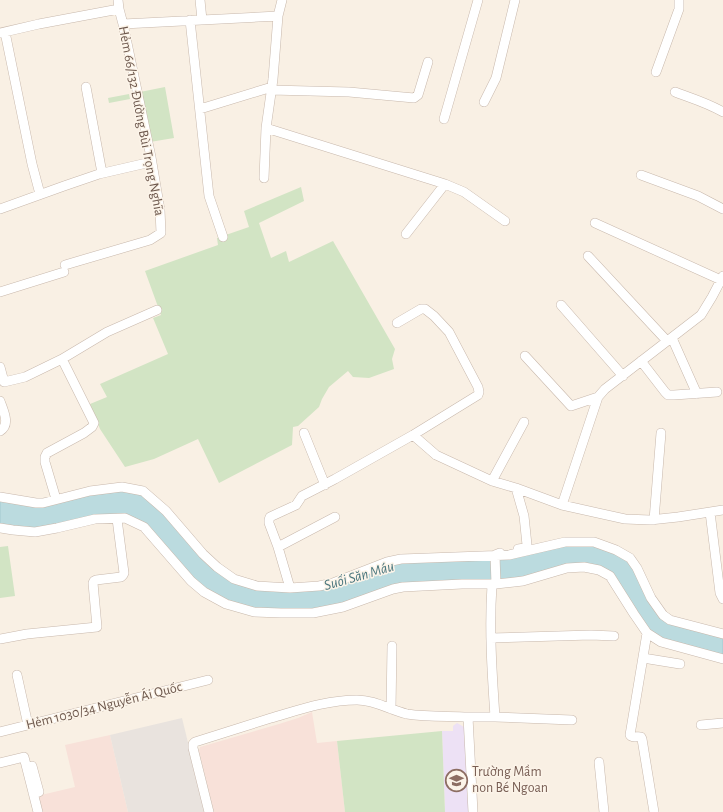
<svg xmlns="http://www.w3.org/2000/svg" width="723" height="812" font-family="'Alegreya Sans',sans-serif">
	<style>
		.commercial { fill: #f8e1d9 }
		.industrial { fill: #e9e3de }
		.education { fill: #ede1f5 }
		.green { fill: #d2e4c4 }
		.water { fill: #bbdbdf; stroke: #a3c9d0 }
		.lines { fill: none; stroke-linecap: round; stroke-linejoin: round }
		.street-casing { stroke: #c8b8ac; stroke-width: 10 }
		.street { stroke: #fff; stroke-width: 9 }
		.labels { text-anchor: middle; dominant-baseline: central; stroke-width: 3; stroke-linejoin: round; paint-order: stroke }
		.street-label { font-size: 14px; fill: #6d584d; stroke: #fcf4e9 }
		.education-label { font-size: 14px; fill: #785e54; stroke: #fcf4e9; text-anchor: start }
		.water-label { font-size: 15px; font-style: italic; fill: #4a767e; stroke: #fcf4e9 }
	</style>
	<rect width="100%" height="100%" fill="#f9f0e4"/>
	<!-- commercial -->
	<path class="commercial" d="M 312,712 L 317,743 L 337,741 L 345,812 L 214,812 L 199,751 L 200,747 L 279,724 L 298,718 Z
		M 110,735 L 128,812 L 41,812 L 37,796 L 75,787 L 65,745 Z"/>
	<!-- industrial -->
	<path class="industrial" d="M 182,718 L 205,812 L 128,812 L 110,735 Z"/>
	<!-- education -->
	<path class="education" d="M 457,723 L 466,728 L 469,812 L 445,812 L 442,731 L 453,731 L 453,726 Z"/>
	<!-- green -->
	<path class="green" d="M 165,87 L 174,138 L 150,142 L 140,92 Z
		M 129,94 L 130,99 L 109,103 L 108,98 Z
		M 301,187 L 304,201 L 259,223 L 271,258 L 286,251 L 289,262 L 333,241 L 395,349 L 392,359 L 394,369 L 369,378 L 353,377 L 348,371 L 329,387 L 322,399 L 319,407 L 298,426 L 293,427 L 292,445 L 219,483 L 198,439 L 154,459 L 125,467 L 100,429 L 90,404 L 107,397 L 100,384 L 168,354 L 153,318 L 161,315 L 145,271 L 218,245 L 217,238 L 249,227 L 244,211 Z
		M 8,546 L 15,596 L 0,598 L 0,547 Z
		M 442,731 L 445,812 L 345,812 L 337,741 Z"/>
	<!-- water -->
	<path class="water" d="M 121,490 L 142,494 L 164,513 L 215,570 L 290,591 L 401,562 L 564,545 L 594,545 L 614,552 L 628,561 L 635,569 L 660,617 L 723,637 L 723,656 L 663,639 L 649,631 L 600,567 L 493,582 L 416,583 L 343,604 L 313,610 L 254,609 L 227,601 L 206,590 L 126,515 L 35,529 L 0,525 L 0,500 L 34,506 L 90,494 Z"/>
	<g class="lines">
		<defs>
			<path id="street" d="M 200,0 L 202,20
				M 282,0 L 278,16 L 273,79 L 266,128 L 445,184 L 464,192 L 505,221
				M 190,20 L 209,196 L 223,237
				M 123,24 L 278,16
				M 5,32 L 32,164 L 40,194
				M 0,33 L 39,24 L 119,9 L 118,0
				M 656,72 L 679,9 L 679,0
				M 86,87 L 102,173
				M 271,90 L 349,92 L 414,98 L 418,95 L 428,62
				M 675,92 C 691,98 708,103 723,112
				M 484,102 L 496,78 L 515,0
				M 200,109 L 272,87
				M 444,119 L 478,0
				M 641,175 L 698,196 L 723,209
				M 264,178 L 266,128
				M 0,209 L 64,186 L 99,174 L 151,162
				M 595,223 L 721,280
				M 406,234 L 445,184
				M 588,256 L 667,341
				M 65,265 L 150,240 L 161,233 L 160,210 L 151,157 L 123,24 L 119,9
				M 0,292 L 64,272
				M 561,305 L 623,376
				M 672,338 L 697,394
				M 525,356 L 571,406 L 598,397
				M 641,361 L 665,392 L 668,395 L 674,395 L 717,392
				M 0,367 L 4,382 L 25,377 L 62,359 L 107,332 L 157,310
				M 0,401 C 3,410 11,425 0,431
				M 304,433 L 325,485
				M 413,435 L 436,455 L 492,481 L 516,488 L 562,505 L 625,519 L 650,520 L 678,517 L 723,510
				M 492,481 L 524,422
				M 516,488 L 524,516 L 527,545 L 525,548 L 518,549
				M 0,497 L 36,503 L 43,503 L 90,491 L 122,487 L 143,491 L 166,511 L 203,554 L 217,567 L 234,579 L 257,586 L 290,588 L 319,586 L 333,583 L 387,562 L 401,559 L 509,555 L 565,542 L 594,542 L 616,550 L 630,558 L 637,568 L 651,598 L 663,615 L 670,620 L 723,634
				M 56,499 L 45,462 L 45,457 L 47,453 L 84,433 L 92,427 L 94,423 L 62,359
				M 562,505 L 598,397 L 605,389 L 701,315 L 712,297 L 723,276
				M 710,512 L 720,593 L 723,599
				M 654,520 L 661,433
				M 0,528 L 13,530 L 35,532 L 57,528 L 95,519 L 125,518 L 144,527 L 191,581 L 204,592 L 226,604 L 254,612 L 281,613 L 313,613 L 343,607 L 393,589 L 403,587 L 462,584 L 496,584 L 523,581 L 567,568 L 584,567 L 599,570 L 610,576 L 634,614 L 647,633 L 661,642 L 723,659
				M 278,547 L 335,517
				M 496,584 L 495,555 L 500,553
				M 492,585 C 489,629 492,673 495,717
				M 290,588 L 278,547 L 269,523 L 269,520 L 270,517 L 296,505 L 302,496 L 335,479 L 413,435 L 478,395 L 479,392 L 478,387 L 449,332 L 434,316 L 425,309 L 421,309 L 397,323
				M 647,633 L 630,735 L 631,736 C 634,738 638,736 641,737 L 642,739 L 654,812
				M 491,638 L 591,635 L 614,636
				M 0,639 L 27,634 L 97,627 L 93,583 L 94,581 L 96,580 L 121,577 L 123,575 L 124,573 L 117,519
				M 643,658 L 680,664
				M 17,675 L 28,725
				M 391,709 L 392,646
				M 468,717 L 495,717 L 572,720
				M 701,725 L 723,723
				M 0,732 L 208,680
				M 599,762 L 604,812
				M 0,763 L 24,757 L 38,812
				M 32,766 L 39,792 L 33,793
				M 209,812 L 193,748 L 193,744 L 195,742 C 220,734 246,726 271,718 C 299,710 327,700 357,700 C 375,700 390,710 407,714 C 427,717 448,716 468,717 L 473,812"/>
		</defs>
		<!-- street casing -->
		<use href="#street" class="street-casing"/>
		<!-- street -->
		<use href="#street" class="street"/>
	</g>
	<!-- icons -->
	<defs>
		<symbol id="school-ring" viewBox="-11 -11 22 22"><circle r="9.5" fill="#fcf4e9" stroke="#8d6e63" stroke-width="1.5"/><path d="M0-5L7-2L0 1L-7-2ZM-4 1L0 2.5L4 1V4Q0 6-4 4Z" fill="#8d6e63"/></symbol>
	</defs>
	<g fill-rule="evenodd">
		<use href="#school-ring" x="444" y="768" width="25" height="25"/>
	</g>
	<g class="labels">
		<!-- street labels -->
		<g class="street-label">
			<text transform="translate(141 121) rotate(79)">Hẻm 66/132 Đường Bùi Trọng Nghĩa</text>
			<text transform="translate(104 706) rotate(-14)">Hẻm 1030/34 Nguyễn Ái Quốc</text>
		</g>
		<!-- education labels -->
		<g class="education-label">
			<text x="472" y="772">Trường Mầm<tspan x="472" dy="16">non Bé Ngoan</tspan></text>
		</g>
		<!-- water labels -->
		<g class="water-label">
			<text transform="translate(359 576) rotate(-16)">Suối Săn Máu</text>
		</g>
	</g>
</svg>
